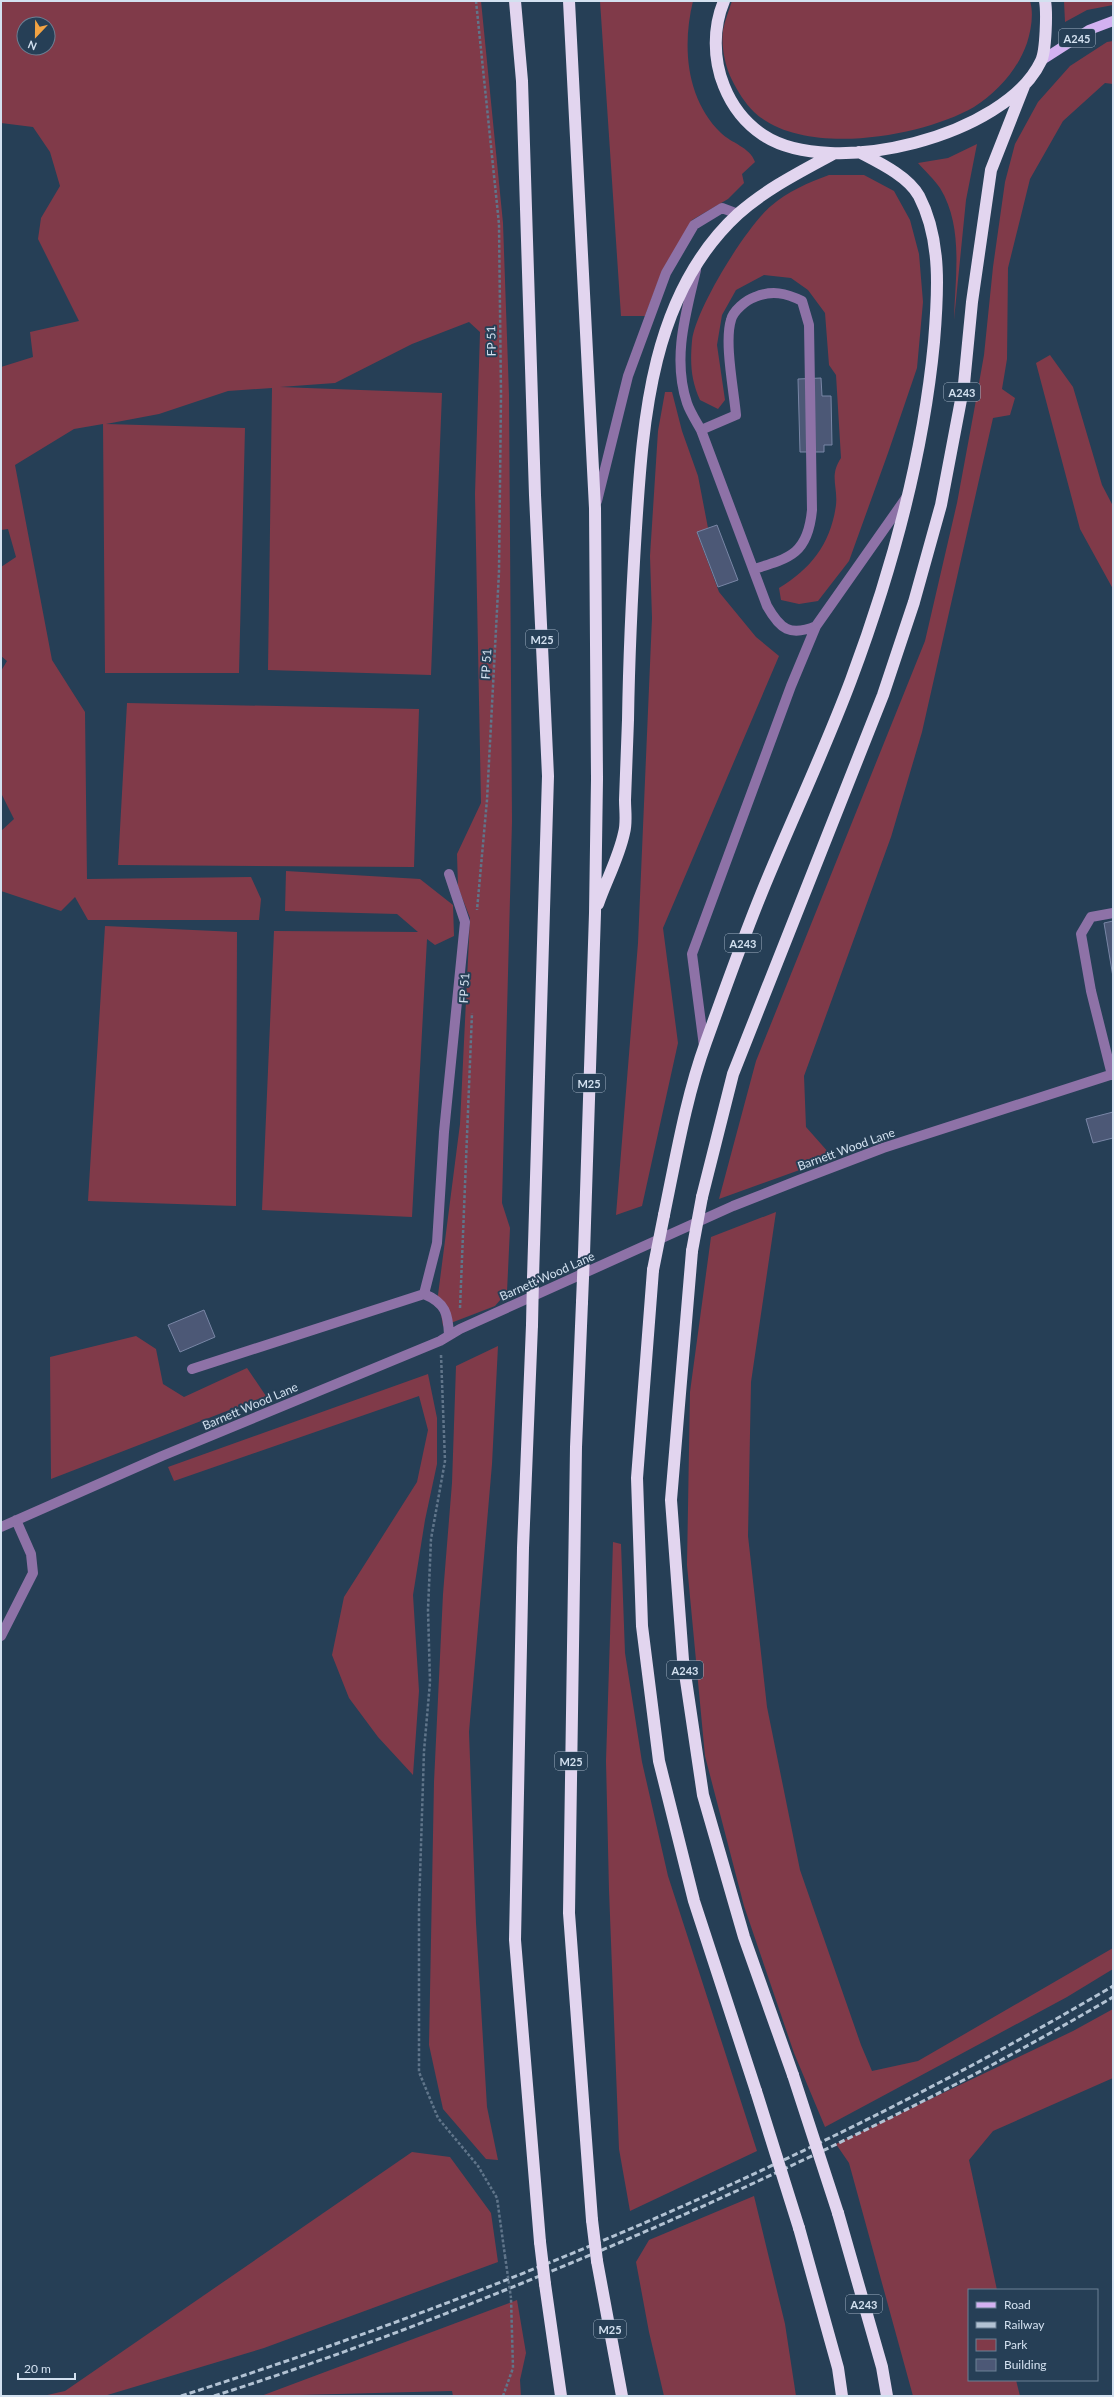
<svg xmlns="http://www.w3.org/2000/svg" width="1114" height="2397" font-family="Lato,sans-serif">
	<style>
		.green { fill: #803a49; fill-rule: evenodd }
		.building { fill: #4c5876; stroke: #7986a6 }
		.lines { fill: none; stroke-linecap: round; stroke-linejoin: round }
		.path { stroke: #60758a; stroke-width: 2.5; stroke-dasharray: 3 2; stroke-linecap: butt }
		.minor { stroke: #8e72a7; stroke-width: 10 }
		.major { stroke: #d3b1f1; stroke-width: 10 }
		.highway { stroke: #e2d5ef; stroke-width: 12 }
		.rail { stroke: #b2c2d3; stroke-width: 3; stroke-dasharray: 6 3; stroke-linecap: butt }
		.path-bridge { stroke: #60758a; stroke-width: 2.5; stroke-dasharray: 3 2; stroke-linecap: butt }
		.highway-bridge { stroke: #e2d5ef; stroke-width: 12 }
		.labels { text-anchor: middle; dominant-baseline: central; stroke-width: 4; stroke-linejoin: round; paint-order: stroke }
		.shield { fill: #263f56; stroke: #9fb0c2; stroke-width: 1 }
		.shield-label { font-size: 11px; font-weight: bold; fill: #d3e1f0 }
		.street-label { font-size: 12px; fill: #d3e1f0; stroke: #263f56 }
	</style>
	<rect width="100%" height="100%" fill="#263f56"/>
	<!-- green -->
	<path class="green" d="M 1,1 L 481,1 L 503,223 L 509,395 L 512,821 L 502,1203 L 510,1228 L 507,1292 L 495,1306 L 443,1326 L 438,1295 L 460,1124 L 470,918 L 458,887 L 457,854 L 481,803 L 475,494 L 480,332 L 469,322 L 412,344 L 335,383 L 280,387 L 442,393 L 431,675 L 268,670 L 272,388 L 228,391 L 159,414 L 106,424 L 245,428 L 239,673 L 105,673 L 103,424 L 74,429 L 15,465 L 52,660 L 85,712 L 87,879 L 251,877 L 261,899 L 259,920 L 88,920 L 75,897 L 61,911 L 1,891 L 1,831 L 14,819 L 1,793 L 1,671 L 7,661 L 1,656 L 1,567 L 16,557 L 8,529 L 1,530 L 1,367 L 33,357 L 30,332 L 79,321 L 38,239 L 41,218 L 60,186 L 50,152 L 33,127 L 1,123 ZM 24,24 L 48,24 L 48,48 L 24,48 Z
		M 600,1 L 693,1 C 682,46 686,99 721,133 C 731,143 750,147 755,162 L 742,174 L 744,183 L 728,199 L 692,220 L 662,271 L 645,316 L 621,316 Z
		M 732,1 L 1030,1 C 1034,14 1031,30 1027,43 C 1018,69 998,92 974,107 C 922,137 803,158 754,112 C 745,103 738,92 732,80 C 725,66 721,47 723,30 C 725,20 729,10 732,1 Z
		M 1064,1 L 1113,1 L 1113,5 L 1087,10 L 1065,22 Z
		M 1113,41 L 1113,84 L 1105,83 L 1063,121 L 1030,179 L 1008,268 L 1007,359 L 1002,389 L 1015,398 L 1010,415 L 993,418 L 922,732 L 891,837 L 804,1076 L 806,1127 L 829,1153 L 808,1167 L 719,1199 L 756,1061 L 925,641 L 957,503 L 974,411 L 984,355 L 993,267 L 1005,182 L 1015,144 L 1038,102 L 1070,66 L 1107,42 Z
		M 977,144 L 966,200 L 954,320 C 955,277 964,227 940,188 C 934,179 925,171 918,163 L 948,158 Z
		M 829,175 L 864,175 L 894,191 L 910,220 L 919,254 L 923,302 L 917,368 L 888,453 L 849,561 L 818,601 L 799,604 L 781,600 L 779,588 C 811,569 831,543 836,505 C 838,486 829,476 841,458 L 836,375 L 829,365 L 825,313 L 808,290 L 791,278 L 764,275 L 736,290 L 722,315 L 717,345 L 725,400 L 718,409 L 700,400 C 691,380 690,364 692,341 C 695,310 746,227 771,206 C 788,191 808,183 829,175 Z
		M 1050,355 L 1073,387 L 1102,485 L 1113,506 L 1113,589 L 1080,529 L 1036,363 Z
		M 665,392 L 672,392 L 682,431 L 698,476 L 708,528 L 697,533 L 719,592 L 756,637 L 779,656 L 663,928 L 678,1043 L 642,1206 L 616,1215 L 638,943 L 652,618 L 650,556 L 658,431 Z
		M 127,703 L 419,709 L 414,867 L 118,865 Z
		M 286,871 L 420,879 L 453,905 L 454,936 L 435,945 L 427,939 L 412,1217 L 262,1210 L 274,931 L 418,932 L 397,914 L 285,911 Z
		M 105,926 L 237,932 L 236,1206 L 88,1201 Z
		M 776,1212 L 751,1382 L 748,1536 L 767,1707 L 800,1870 L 861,2045 L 872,2071 L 918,2061 L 1113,1948 L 1113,1969 L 1067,1997 L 825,2127 L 794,2053 L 744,1906 L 705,1756 L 687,1565 L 690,1392 L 711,1237 Z
		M 136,1336 L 156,1349 L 163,1384 L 184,1397 L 247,1368 L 266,1396 L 51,1479 L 50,1357 Z
		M 498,1346 L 492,1464 L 469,1732 L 476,1923 L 487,2107 L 498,2160 L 486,2159 L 443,2109 L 429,2045 L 434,1782 L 443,1594 L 452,1483 L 456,1366 Z
		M 428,1374 L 437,1418 L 437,1464 L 425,1520 L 413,1595 L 419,1691 L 413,1775 L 378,1737 L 349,1698 L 332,1655 L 344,1597 L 417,1482 L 428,1430 L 419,1396 L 174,1481 L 168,1467 Z
		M 613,1542 L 621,1544 L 625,1653 L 642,1762 L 668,1876 L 757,2151 L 630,2211 L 619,2149 L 609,1890 L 606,1761 Z
		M 1113,2009 L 1113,2078 L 993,2131 L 969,2160 L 997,2290 L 969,2290 L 969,2380 L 1016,2380 L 1020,2396 L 913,2396 L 849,2163 L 836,2144 L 1073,2031 Z
		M 412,2152 L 450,2157 L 491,2213 L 498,2262 L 264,2348 L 104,2396 L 43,2396 L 65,2391 Z
		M 754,2196 L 785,2324 L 796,2396 L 664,2396 L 649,2332 L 636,2262 L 649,2240 Z
		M 517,2300 L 526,2353 L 520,2380 L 521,2396 L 453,2396 L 452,2391 L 261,2396 Z"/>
	<!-- building -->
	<path class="building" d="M 821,378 L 822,396 L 831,396 L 832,445 L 824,445 L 824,452 L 800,452 L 798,379 Z
		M 717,525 L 738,580 L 718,587 L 697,532 Z
		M 1113,921 L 1113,977 L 1104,923 Z
		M 1113,1112 L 1113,1138 L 1093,1143 L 1086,1119 Z
		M 204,1310 L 215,1337 L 180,1352 L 168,1325 Z"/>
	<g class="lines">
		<!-- path -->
		<path class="path" d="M 476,1 L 499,224 L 501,395 L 499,572 L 487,800 L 477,910
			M 460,1308 L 472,1013
			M 441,1355 L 445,1461 L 431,1539 L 428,1610 L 430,1682 L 424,1751 L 419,1908 L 419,2072 L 438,2118 L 478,2166 L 497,2198 L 505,2256
			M 503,2396 L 513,2368 L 511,2298"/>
		<!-- minor -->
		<path class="minor" d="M 696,270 C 686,313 672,358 687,403 C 690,412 696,421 701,430 L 767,606 C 780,629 790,637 816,626
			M 701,430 L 736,415 C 734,391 724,342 731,320 C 733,311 746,300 755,297 C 772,290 786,293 802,301 L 809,325 L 812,510 C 808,553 791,558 754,569
			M 597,501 L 628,376 L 666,273 L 694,225 L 722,208 L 738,214
			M 704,1046 L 692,954 L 791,686 L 816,626 L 906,498
			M 1112,1075 L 1091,991 L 1081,934 L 1091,917 L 1113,913
			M 424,1294 L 437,1243 L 444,1132 L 465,922 L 449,874
			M 192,1369 L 424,1294 C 446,1303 448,1314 449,1335
			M 1,1527 L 162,1456 L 440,1341 L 460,1329 L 733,1206 L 799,1180 L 883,1148 L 1113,1074
			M 1,1636 L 33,1573 L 31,1554 L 16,1520"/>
		<!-- major -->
		<path class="major" d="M 1042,60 L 1089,30 L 1113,21"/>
		<!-- highway -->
		<path class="highway" d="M 515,1 L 522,81 L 535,495 L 548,776 L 533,1278
			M 569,1 L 595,508 L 597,779 L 595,913 L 584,1254
			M 724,1 C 713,27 713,59 724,86 C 732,106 745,123 763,135 C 831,180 1006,136 1041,61 C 1046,51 1047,12 1045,1
			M 598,904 C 606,881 619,857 624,833 C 627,823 625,811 625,800 C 626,773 627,747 628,720 C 629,656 632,592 636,528 C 643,419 651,294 738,214 C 766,189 800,172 833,154
			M 702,1197 L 733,1074 L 883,695 L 914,602 L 941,505 L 964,384 L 972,302 L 991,170 L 1024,86
			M 664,1215 C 676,1157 686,1097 706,1042 C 724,992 742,941 762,892 C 791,821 824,752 851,680 C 891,573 923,457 934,342 C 938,294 942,240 919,196 C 908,176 878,162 859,152
			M 692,1251 L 671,1500 L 683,1660 L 703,1795 L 744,1937 L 793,2075
			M 653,1270 L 637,1478 L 642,1626 L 659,1761 L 694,1901 L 756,2091
			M 582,1302 L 576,1447 L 569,1913 L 592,2220
			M 532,1325 L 523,1548 L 515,1940 L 540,2242
			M 838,2213 L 882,2367 L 887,2396
			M 799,2228 L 838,2368 L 842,2396
			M 597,2261 L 622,2396
			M 545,2284 L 561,2396"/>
		<!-- rail -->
		<path class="rail" d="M 181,2396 C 502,2293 822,2158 1113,1986
			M 214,2396 C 352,2352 487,2299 621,2242 C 789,2170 955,2090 1113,1997"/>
		<!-- path-bridge -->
		<path class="path-bridge" d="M 505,2256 L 511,2298"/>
		<!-- highway-bridge -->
		<path class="highway-bridge" d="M 692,1251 L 702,1197
			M 653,1270 L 664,1215
			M 582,1302 L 584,1254
			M 532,1325 L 533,1278
			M 793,2075 L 838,2213
			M 756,2091 L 799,2228
			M 592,2220 L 597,2261
			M 540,2242 L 545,2284"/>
	</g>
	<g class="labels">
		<!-- shield labels -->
		<g class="shield">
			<rect x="1059" y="29" width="36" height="18" rx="3"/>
			<rect x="944" y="383" width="36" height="18" rx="3"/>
			<rect x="526" y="630" width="32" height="18" rx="3"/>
			<rect x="725" y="934" width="36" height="18" rx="3"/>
			<rect x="573" y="1074" width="32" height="18" rx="3"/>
			<rect x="667" y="1661" width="36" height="18" rx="3"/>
			<rect x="555" y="1752" width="32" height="18" rx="3"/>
			<rect x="846" y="2295" width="36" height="18" rx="3"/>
			<rect x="594" y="2320" width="32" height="18" rx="3"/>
		</g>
		<g class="shield-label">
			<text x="1077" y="38">A245</text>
			<text x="962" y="392">A243</text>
			<text x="542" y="639">M25</text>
			<text x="743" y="943">A243</text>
			<text x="589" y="1083">M25</text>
			<text x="685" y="1670">A243</text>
			<text x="571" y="1761">M25</text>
			<text x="864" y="2304">A243</text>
			<text x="610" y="2329">M25</text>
		</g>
		<!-- street labels -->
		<g class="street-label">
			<text transform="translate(491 341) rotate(-91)">FP 51</text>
			<text transform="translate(486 664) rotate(-87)">FP 51</text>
			<text transform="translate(464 988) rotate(-87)">FP 51</text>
			<text transform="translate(846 1149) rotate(-20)">Barnett Wood Lane</text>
			<text transform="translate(547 1276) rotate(-24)">Barnett Wood Lane</text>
			<text transform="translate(250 1406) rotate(-23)">Barnett Wood Lane</text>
		</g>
	</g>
	<!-- border -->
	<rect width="1114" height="2397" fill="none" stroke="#d3e1f0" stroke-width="4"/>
	<!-- legend -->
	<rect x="968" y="2289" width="130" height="92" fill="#263f56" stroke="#6b8094"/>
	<rect x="976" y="2302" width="20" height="6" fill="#d3b1f1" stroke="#6b8094"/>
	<text x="1004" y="2309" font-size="12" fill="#d3e1f0">Road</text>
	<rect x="976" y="2322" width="20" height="6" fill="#b2c2d3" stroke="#6b8094"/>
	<text x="1004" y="2329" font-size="12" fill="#d3e1f0">Railway</text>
	<rect x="976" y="2339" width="20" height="12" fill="#803a49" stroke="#6b8094"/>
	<text x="1004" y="2349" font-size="12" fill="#d3e1f0">Park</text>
	<rect x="976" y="2359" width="20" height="12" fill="#4c5876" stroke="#6b8094"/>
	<text x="1004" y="2369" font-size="12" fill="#d3e1f0">Building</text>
	<!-- north arrow -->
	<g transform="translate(36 36) rotate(202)"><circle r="19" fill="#263f56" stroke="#6b8094"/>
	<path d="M0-3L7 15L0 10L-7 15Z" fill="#f3a443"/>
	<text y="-6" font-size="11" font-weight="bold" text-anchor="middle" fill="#d3e1f0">N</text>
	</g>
	<!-- scale -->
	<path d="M18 2373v6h57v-6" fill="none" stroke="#d3e1f0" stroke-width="2"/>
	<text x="24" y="2373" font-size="12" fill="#d3e1f0" stroke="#263f56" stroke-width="3" paint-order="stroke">20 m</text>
</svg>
